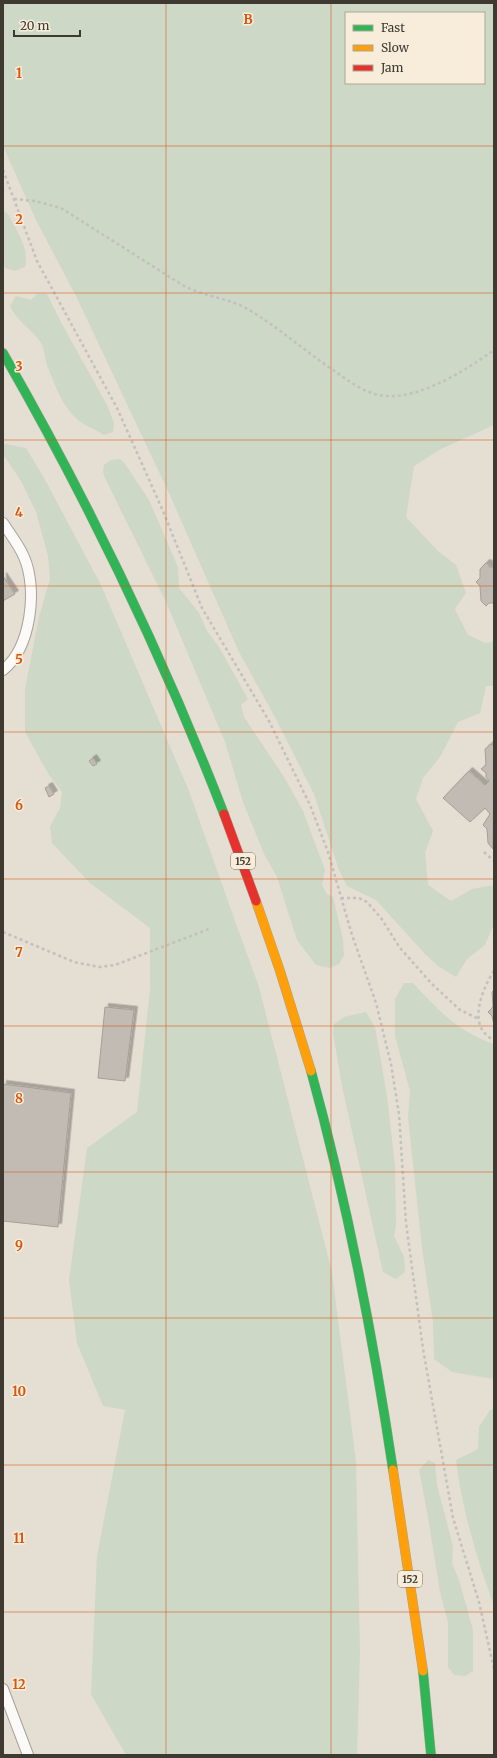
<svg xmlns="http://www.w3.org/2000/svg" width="497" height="1758" font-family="Merriweather,serif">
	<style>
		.green { fill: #ced8c7; fill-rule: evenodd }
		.building { fill: #c1bbb4; stroke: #a5a098; filter: url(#shadow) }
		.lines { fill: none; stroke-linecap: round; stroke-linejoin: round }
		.lane-casing { stroke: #a6a299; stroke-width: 12 }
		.fast-casing { stroke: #a6a299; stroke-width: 10 }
		.slow-casing { stroke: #a6a299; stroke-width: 10 }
		.jam-casing { stroke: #a6a299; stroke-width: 10 }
		.path { stroke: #c3c1bd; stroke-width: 2.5; stroke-dasharray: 3 3; stroke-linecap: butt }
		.lane { stroke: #fbfaf8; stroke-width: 10 }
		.fast { stroke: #30b455; stroke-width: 9 }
		.slow { stroke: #ff9f0a; stroke-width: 9 }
		.jam { stroke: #e5322d; stroke-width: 9 }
		.grid { fill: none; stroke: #d75610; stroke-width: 1; stroke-opacity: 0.55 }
		.labels { text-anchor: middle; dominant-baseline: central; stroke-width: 3; stroke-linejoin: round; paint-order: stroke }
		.shield { fill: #f7edda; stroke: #767064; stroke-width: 1 }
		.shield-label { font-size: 10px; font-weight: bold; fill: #3e3a32 }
		.grid-label { font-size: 13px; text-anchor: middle; font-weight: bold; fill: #d75610; stroke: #f7edda; stroke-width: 3; stroke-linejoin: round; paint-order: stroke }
	</style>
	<defs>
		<filter id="shadow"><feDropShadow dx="3.5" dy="-3.5" stdDeviation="0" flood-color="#0004"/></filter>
	</defs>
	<rect width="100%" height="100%" fill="#e4ded3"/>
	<!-- green -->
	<path class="green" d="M 3,3 L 494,3 L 494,425 L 441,449 L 414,466 L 406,517 L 438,551 L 456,565 L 466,593 L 455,609 L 468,635 L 486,643 L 494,641 L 494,686 L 486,686 L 480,713 L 458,722 L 440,757 L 423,778 L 416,799 L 433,831 L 425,853 L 428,885 L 451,901 L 472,889 L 494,885 L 494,924 L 485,945 L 467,959 L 456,977 L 438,966 L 424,953 L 376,900 L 347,886 L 339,870 L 314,794 L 276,719 L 239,652 L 168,491 L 76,296 L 36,220 L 3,146 ZM 346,13 L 484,13 L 484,83 L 346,83 Z
		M 3,211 L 8,214 C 16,230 30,249 25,267 L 15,271 L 5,268 L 3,255 Z
		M 38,293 L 47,294 L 62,324 L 107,405 L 114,423 L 113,432 L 104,435 C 97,430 89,428 82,423 C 64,410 57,390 49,370 C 45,362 45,350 41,343 C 32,329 17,322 10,306 L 16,296 L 31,300 Z
		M 5,444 L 26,448 L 43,476 L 101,585 L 189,791 L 235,921 L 259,987 L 332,1272 L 356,1462 L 360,1654 L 357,1755 L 126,1755 L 91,1694 L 97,1556 L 125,1410 L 103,1406 L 77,1343 L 69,1280 L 87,1148 L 137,1112 L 150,989 L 150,928 L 90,883 L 52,843 L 50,827 L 60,808 L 62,792 L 49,775 L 25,732 L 25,689 L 39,617 L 50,579 L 48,556 L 36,512 L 21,481 L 3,454 L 3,445 Z
		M 120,459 L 125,464 L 149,500 L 178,567 L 179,588 L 199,613 L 207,631 L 219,647 L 248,699 L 241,705 L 244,717 L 284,777 L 303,811 L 325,870 L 322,885 L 327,894 L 333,897 L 343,939 L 344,955 L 339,964 L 330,968 L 316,965 L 297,940 L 277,877 L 264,854 L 243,802 L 225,742 L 167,604 L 105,478 L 103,472 L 104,465 L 111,460 Z
		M 404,983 L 413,983 C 438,1010 458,1032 494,1044 L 494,1379 L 452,1372 L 434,1359 L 433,1322 L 422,1248 L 408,1117 L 410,1091 L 395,1036 L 395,999 Z
		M 366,1012 L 375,1027 L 387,1096 L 395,1166 L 396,1226 L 394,1236 L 404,1257 L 405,1272 L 396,1279 L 383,1272 L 342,1086 L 333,1033 L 334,1024 L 344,1017 Z
		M 494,1409 L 494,1606 C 477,1559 462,1510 456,1460 L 478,1449 L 479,1427 L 490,1410 Z
		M 428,1460 L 435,1463 L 437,1485 L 453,1546 L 452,1563 L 459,1580 L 473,1630 L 473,1671 L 465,1676 L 454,1675 L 448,1667 L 448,1622 L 440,1592 L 428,1517 L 419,1470 Z"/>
	<!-- building -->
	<path class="building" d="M 486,563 L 489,564 L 489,567 L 494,567 L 494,603 L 489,603 L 486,606 L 481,601 L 480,586 L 476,582 L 480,578 L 480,569 Z
		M 3,576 L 15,594 L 3,601 Z
		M 491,744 L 494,746 L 493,849 L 488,843 L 487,829 L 483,825 L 490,814 L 485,808 L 470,822 L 443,798 L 469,771 L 485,785 L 489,781 L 486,777 L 486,773 L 481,769 L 486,765 L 485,749 Z
		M 93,758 L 97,764 L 93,766 L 89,761 Z
		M 49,786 L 54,794 L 49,797 L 45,788 Z
		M 494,990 L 494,1025 L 492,1016 L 488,1012 L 493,1007 L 492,992 Z
		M 105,1007 L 134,1010 L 125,1081 L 98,1078 Z
		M 3,1084 L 71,1093 L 58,1227 L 3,1221 Z"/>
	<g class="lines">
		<defs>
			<path id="lane" d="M 3,523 C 10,534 19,545 24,557 C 38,589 31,648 3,670
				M 3,1689 L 28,1755"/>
			<path id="fast" d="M 3,353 C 88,501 162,654 224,814
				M 311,1071 C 347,1202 373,1336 393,1470
				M 423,1671 L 431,1755"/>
			<path id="slow" d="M 256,901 L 280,971 L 311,1071
				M 393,1470 L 423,1671"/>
			<path id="jam" d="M 224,814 L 256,901"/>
		</defs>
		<!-- lane casing -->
		<use href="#lane" class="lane-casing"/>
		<!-- fast casing -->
		<use href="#fast" class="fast-casing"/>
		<!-- slow casing -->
		<use href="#slow" class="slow-casing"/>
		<!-- jam casing -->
		<use href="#jam" class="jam-casing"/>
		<!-- path -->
		<path class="path" d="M 3,170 L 37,261 L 117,408 L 163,511 L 202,608 L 269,721 L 310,805 L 328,852 L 352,935 L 376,1003 L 391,1064 L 399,1114 L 406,1223 L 423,1349 L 453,1518 L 479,1602 L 494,1669
			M 14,199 L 35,201 L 61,208 L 184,286 C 206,297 230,298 251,311 C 280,329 305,351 333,370 C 349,381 366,395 387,396 C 422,398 466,370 494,350
			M 484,852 L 494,861
			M 341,898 L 359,898 L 367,902 L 381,918 L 400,948 L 432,984 L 460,1010 L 479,1019
			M 3,932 L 74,962 L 99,967 L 115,965 L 209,929
			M 494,971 C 482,989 466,1027 494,1040"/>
		<!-- lane -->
		<use href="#lane" class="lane"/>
		<!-- fast -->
		<use href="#fast" class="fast"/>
		<!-- slow -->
		<use href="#slow" class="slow"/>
		<!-- jam -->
		<use href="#jam" class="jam"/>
	</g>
	<!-- grid -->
	<path class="grid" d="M 166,3 L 166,1755M 331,3 L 331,1755M 3,146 L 494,146M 3,293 L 494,293M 3,440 L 494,440M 3,586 L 494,586M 3,732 L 494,732M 3,879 L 494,879M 3,1026 L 494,1026M 3,1172 L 494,1172M 3,1318 L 494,1318M 3,1465 L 494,1465M 3,1612 L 494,1612"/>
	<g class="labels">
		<!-- shield labels -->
		<g class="shield">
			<rect x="231" y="853" width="24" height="16" rx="3"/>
			<rect x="398" y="1571" width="24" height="16" rx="3"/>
		</g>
		<g class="shield-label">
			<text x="243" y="861">152</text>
			<text x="410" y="1579">152</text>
		</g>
	</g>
	<g class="grid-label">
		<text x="248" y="24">B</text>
		<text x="19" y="78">1</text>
		<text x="19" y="224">2</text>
		<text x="19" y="371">3</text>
		<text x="19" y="517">4</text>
		<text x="19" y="664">5</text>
		<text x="19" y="810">6</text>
		<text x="19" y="957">7</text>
		<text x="19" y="1103">8</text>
		<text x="19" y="1250">9</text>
		<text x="19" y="1396">10</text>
		<text x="19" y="1543">11</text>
		<text x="19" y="1689">12</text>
	</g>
	<!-- border -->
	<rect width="497" height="1758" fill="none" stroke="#3e3a32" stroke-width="8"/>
	<!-- legend -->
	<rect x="345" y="12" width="140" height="72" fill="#f7edda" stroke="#ada597"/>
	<rect x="353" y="25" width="20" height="6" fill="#30b455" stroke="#ada597"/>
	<text x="381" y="32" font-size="12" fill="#3e3a32">Fast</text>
	<rect x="353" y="45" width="20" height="6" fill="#ff9f0a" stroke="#ada597"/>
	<text x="381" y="52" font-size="12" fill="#3e3a32">Slow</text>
	<rect x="353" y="65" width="20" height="6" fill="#e5322d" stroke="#ada597"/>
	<text x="381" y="72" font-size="12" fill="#3e3a32">Jam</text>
	<!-- scale -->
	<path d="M14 30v6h66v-6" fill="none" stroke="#3e3a32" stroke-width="2"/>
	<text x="20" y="30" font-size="12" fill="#3e3a32" stroke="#f7edda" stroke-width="3" paint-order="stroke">20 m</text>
</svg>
